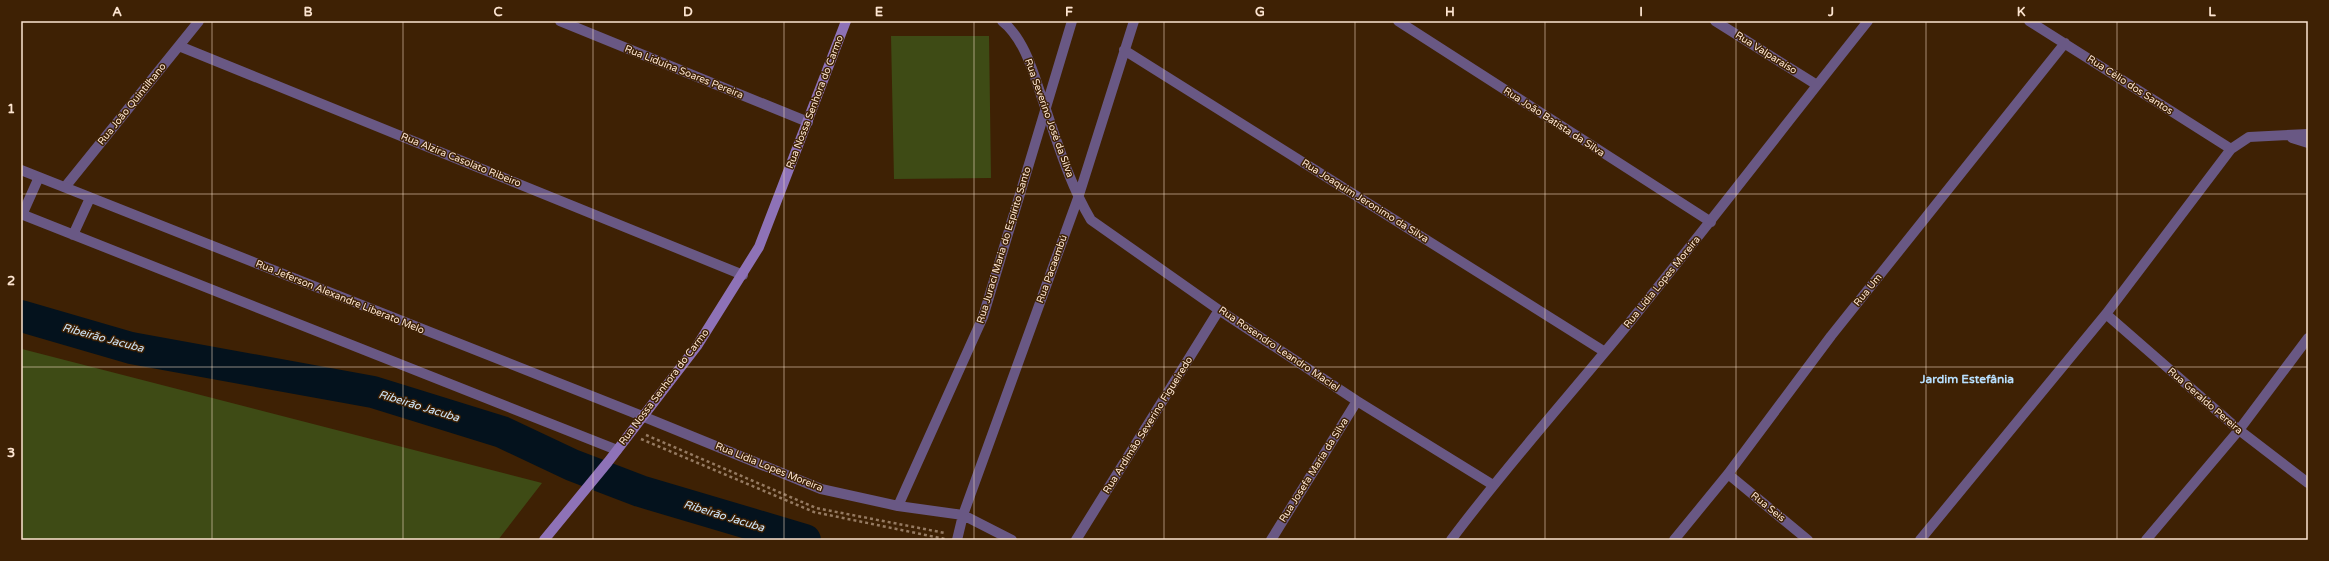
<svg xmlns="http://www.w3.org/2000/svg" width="2329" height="561" font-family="'Varela Round',sans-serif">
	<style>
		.green { fill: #3e4b15 }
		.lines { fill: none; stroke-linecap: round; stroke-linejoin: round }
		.river { stroke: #04121d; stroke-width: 32 }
		.path { stroke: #957a61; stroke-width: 2.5; stroke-dasharray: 3 3; stroke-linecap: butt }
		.minor { stroke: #695884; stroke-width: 10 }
		.tertiary { stroke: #695884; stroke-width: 10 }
		.secondary { stroke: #8e72b7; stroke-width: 10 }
		.grid { fill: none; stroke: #fde5d1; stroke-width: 1; stroke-opacity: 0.55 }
		.labels { text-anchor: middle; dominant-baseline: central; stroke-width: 3; stroke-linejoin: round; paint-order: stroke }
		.street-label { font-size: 10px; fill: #fde5d1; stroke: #3e2104 }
		.water-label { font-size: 11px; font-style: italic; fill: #cfe7fb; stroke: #3e2104 }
		.quarter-label { font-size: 12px; font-weight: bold; fill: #b8e0ff; stroke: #3e2104 }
		.neatline { fill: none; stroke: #fde5d1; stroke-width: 1.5 }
		.grid-label { font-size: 13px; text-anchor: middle; font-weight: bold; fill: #fde5d1 }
	</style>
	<rect width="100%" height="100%" fill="#3e2104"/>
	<!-- green -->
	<path class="green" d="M 891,36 L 989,36 L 991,178 L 894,179 Z
		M 21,348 L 22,349 L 542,483 L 498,540 L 21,540 Z"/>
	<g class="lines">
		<!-- river -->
		<path class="river" d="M 21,316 L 131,348 L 373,392 L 502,432 L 572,465 L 640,491 L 805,540"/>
		<!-- path -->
		<path class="path" d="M 646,435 L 816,508 L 945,533
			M 641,439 L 814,512 L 945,539"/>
		<!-- minor -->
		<path class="minor" d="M 560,21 L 808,122
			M 1002,21 C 1025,39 1034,75 1043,101 C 1057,141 1069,183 1091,220 L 1219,310 L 1357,401 L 1493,485
			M 1398,21 L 1711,222
			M 1715,21 L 1817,85
			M 2029,21 L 2231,149
			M 179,46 L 743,275
			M 1124,50 L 1605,352
			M 2292,138 L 2308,143
			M 65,187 L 199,21
			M 2106,314 L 2239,430 L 2308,483
			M 642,416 L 821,489 L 898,506 L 963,515 L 1012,540
			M 1728,474 L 1808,540
			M 898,506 L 983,317 L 1072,21
			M 957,540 L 963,515 L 1078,198 L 1134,21
			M 1076,540 L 1219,310
			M 1271,540 L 1357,401
			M 1451,540 C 1507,465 1570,395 1629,323 C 1710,223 1788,121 1868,21
			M 1674,540 L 1728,474 L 1831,336 L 2065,43
			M 1920,540 L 2106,314 L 2231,149 L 2249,137 L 2308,134
			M 2146,540 L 2239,430 L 2308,338"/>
		<!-- tertiary -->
		<path class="tertiary" d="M 21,170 L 642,416
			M 21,214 L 617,450
			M 22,215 L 39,177
			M 73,235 L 90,198"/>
		<!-- secondary -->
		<path class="secondary" d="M 544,540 L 608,462 L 697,346 L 759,247 L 846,21"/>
	</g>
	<!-- grid -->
	<path class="grid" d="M 212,21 L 212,540M 403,21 L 403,540M 593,21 L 593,540M 784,21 L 784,540M 974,21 L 974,540M 1164,21 L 1164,540M 1355,21 L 1355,540M 1545,21 L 1545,540M 1736,21 L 1736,540M 1926,21 L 1926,540M 2117,21 L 2117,540M 21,194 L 2308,194M 21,367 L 2308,367"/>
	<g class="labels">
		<!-- street labels -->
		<g class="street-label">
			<text transform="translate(1766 53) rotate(32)">Rua Valparaíso</text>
			<text transform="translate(684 72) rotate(22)">Rua Liduína Soares Pereira</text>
			<text transform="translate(2130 85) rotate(33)">Rua Célio dos Santos</text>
			<text transform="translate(815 102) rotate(-69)">Rua Nossa Senhora do Carmo</text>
			<text transform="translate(132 104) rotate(-51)">Rua João Quintilhano</text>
			<text transform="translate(1049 118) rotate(70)">Rua Severino José da Silva</text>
			<text transform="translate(1554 122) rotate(33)">Rua João Batista da Silva</text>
			<text transform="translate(461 160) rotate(22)">Rua Alzira Casolato Ribeiro</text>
			<text transform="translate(1365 201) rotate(32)">Rua Joaquim Jeronimo da Silva</text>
			<text transform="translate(1004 245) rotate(-73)">Rua Juraci Maria do Espírito Santo</text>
			<text transform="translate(1052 269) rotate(-70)">Rua Pacaembú</text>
			<text transform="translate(1662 282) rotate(-51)">Rua Lídia Lopes Moreira</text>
			<text transform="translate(1868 290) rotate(-51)">Rua Um</text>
			<text transform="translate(340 297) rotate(22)">Rua Jeferson Alexandre Liberato Melo</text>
			<text transform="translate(1279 349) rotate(34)">Rua Rosendro Leandro Maciel</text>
			<text transform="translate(664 387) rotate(-53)">Rua Nossa Senhora do Carmo</text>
			<text transform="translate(2205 401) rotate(41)">Rua Geraldo Pereira</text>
			<text transform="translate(1148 425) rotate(-58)">Rua Ardimão Severino Figueiredo</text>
			<text transform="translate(769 467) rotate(22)">Rua Lídia Lopes Moreira</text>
			<text transform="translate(1314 470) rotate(-58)">Rua Josefa Maria da Silva</text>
			<text transform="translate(1768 507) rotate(39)">Rua Seis</text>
		</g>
		<!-- water labels -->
		<g class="water-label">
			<text transform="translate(103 338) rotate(15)">Ribeirão Jacuba</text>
			<text transform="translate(419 406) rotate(17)">Ribeirão Jacuba</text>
			<text transform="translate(724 516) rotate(17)">Ribeirão Jacuba</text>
		</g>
		<!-- quarter labels -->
		<g class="quarter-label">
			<text x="1967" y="379">Jardim Estefânia</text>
		</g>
	</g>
	<!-- border -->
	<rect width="2329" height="561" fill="none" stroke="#3e2104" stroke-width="44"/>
	<rect x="22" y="22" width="2285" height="517" class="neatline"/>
	<g class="grid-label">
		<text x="117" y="16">A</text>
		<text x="308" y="16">B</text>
		<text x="498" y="16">C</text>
		<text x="688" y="16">D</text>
		<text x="879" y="16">E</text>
		<text x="1069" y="16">F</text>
		<text x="1260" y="16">G</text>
		<text x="1450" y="16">H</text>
		<text x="1641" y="16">I</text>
		<text x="1831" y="16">J</text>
		<text x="2021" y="16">K</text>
		<text x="2212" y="16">L</text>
		<text x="11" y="113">1</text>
		<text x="11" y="285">2</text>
		<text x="11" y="457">3</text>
	</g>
</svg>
